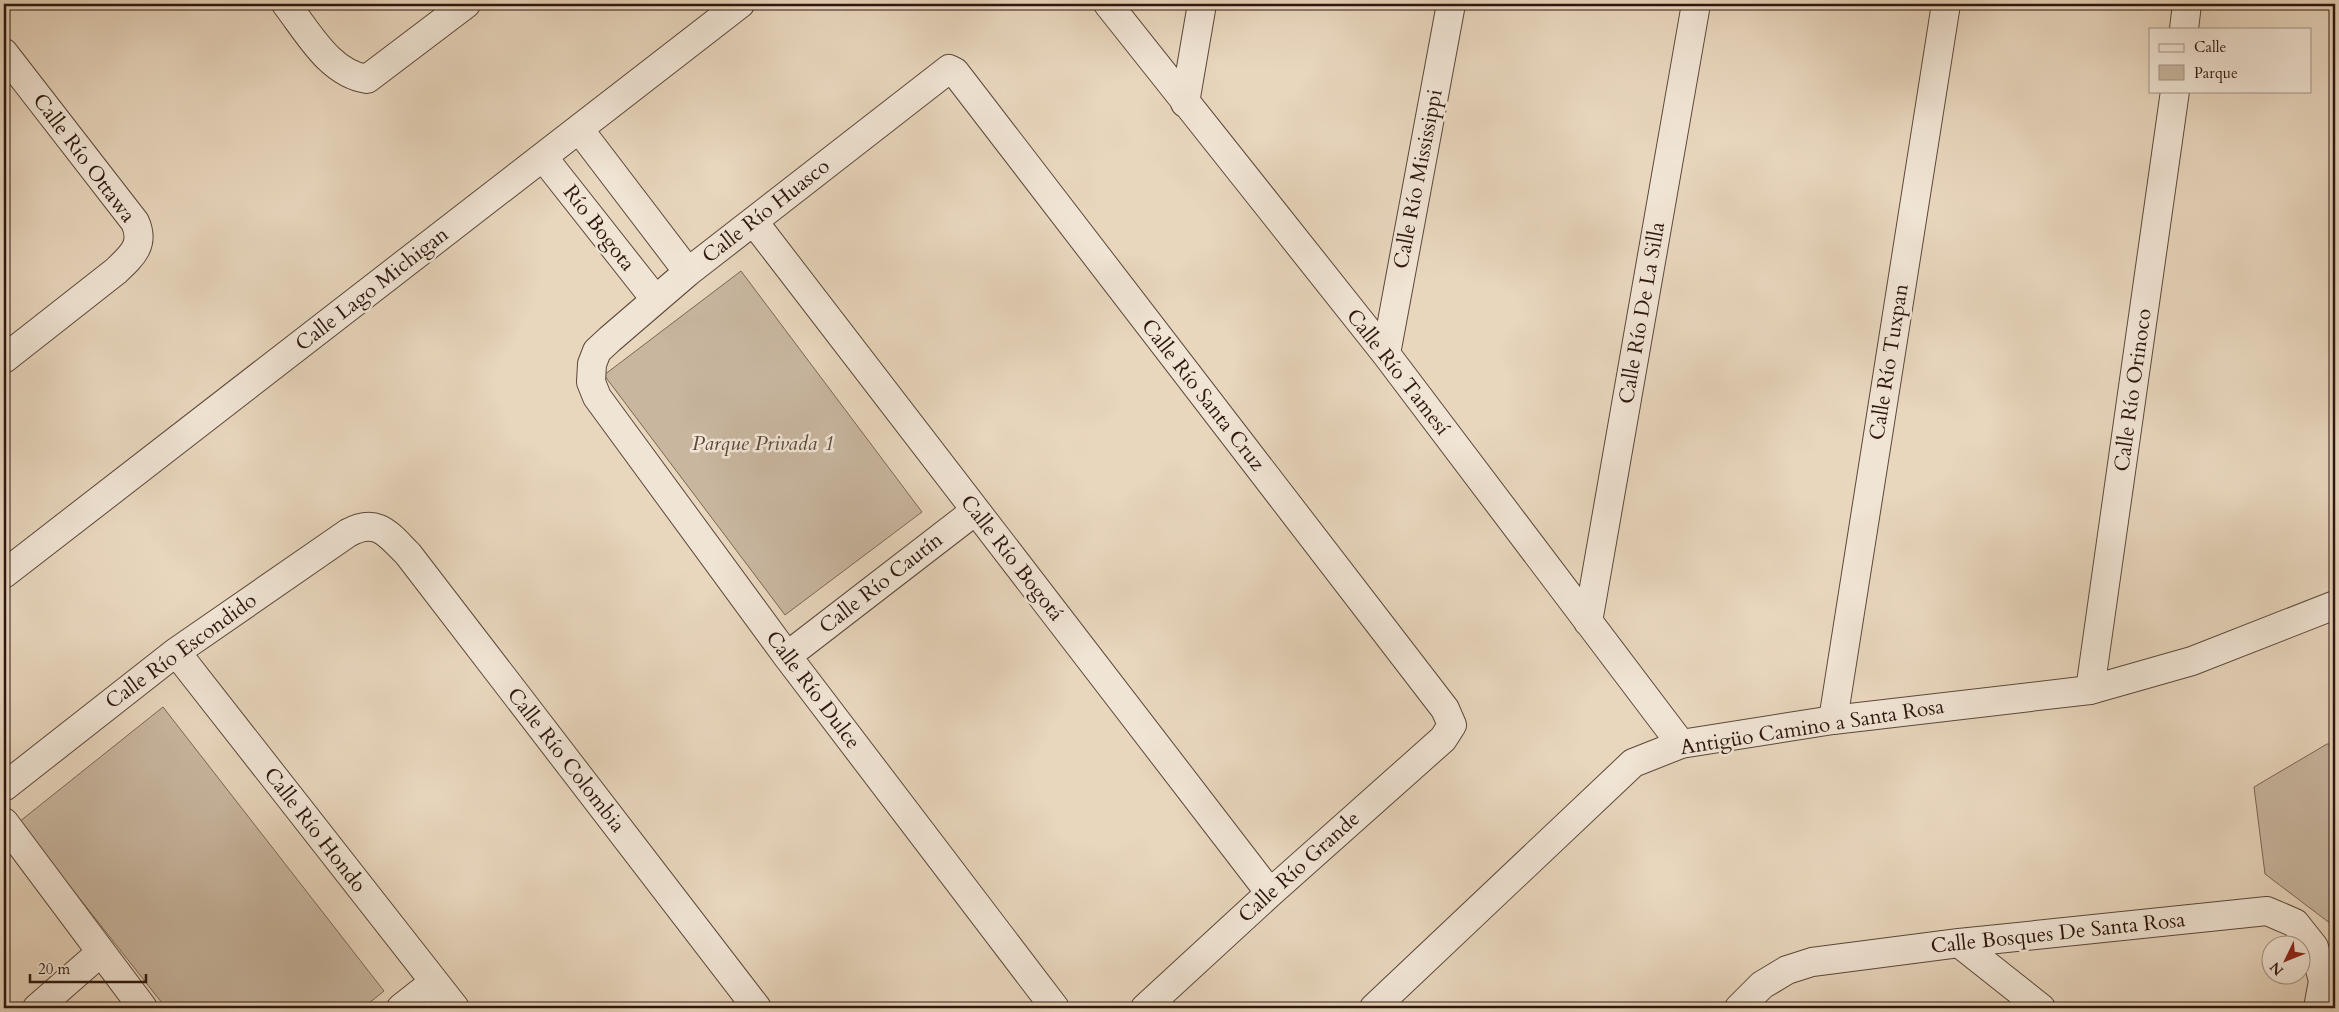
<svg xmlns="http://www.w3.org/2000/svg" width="2339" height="1012" font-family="Cardo,serif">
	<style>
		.green { fill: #c8b69f; stroke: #7b6656 }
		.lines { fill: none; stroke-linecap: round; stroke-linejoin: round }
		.minor-casing { stroke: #5c473a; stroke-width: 30 }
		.tertiary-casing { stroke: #5c473a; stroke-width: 30 }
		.minor { stroke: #f0e4d4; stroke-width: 28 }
		.tertiary { stroke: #f0e4d4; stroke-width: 28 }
		.labels { text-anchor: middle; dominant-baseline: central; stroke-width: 5; stroke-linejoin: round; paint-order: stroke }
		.street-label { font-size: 21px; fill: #2e170e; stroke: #f0e4d4 }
		.park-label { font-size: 21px; font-style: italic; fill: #5c473a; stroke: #f0e4d4 }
	</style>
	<rect width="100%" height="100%" fill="#e8d6bd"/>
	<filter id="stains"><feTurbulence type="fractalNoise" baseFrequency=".004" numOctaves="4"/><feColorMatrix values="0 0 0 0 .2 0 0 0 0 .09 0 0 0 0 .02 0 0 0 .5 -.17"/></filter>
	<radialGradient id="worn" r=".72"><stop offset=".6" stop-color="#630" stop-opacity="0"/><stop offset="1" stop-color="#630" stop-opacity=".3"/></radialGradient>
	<!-- green -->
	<path class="green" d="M 741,271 L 922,512 L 785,615 L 604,375 Z
		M 163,707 L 384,991 L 363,1008 L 166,1008 L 19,822 Z
		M 2327,744 L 2335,744 L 2335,927 L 2265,874 L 2254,787 Z"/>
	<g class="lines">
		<defs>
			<path id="minor" d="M 286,4 C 308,32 329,73 367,79 L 466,4
				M 1108,4 L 1386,354 L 1681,744
				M 2184,29 L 2187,4
				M 4,53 L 135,222 C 145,244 133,255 116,271 L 4,359
				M 1185,103 L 1202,4
				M 579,129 L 688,272
				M 543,157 L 655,299
				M 754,222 L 1270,893
				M 1386,354 L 1451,4
				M 4,574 L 740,4
				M 1588,622 L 1696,4
				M 176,652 L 455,1008
				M 787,656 L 975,511
				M 2090,690 L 2175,91
				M 1833,720 L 1946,4
				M 4,787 L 176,652 L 348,533 C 377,517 388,534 408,554 L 757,1008
				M 4,822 L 143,1008
				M 1959,943 L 2041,1008
				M 37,1008 L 100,953
				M 401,1008 L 434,982
				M 1055,1008 L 787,656 L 597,397 L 591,382 L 592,364 L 597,351 L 610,339 L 688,272 L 949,69 L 955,72 L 1445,709 L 1452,725 L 1443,739 L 1270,893 L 1145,1008
				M 1739,1008 L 1762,985 L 1787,970 L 1812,962 L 1959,943 L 2267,911 L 2295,923 L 2314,947 L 2323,981 L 2318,1008"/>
			<path id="tertiary" d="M 1374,1008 L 1633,763 L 1681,744 L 1833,720 L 2090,690 L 2192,661 L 2335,605"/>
		</defs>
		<!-- minor casing -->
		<use href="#minor" class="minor-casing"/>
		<!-- tertiary casing -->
		<use href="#tertiary" class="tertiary-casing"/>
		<!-- minor -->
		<use href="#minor" class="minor"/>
		<!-- tertiary -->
		<use href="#tertiary" class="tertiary"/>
	</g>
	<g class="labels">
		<!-- street labels -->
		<g class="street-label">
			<text transform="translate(84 158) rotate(53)">Calle Río Ottawa</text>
			<text transform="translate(1418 179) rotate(-79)">Calle Río Mississippi</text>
			<text transform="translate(766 211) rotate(-38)">Calle Río Huasco</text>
			<text transform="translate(599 228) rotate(52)">Río Bogota</text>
			<text transform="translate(372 289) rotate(-38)">Calle Lago Michigan</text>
			<text transform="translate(1642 313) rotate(-80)">Calle Río De La Silla</text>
			<text transform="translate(1889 362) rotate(-81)">Calle Río Tuxpan</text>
			<text transform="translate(1398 372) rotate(52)">Calle Río Tamesí</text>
			<text transform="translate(2133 390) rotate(-82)">Calle Río Orinoco</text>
			<text transform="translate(1203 395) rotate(52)">Calle Río Santa Cruz</text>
			<text transform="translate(1012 558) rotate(52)">Calle Río Bogotá</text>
			<text transform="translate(881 583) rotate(-38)">Calle Río Cautín</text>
			<text transform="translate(181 651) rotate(-36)">Calle Río Escondido</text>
			<text transform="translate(813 690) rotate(53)">Calle Río Dulce</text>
			<text transform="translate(1812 727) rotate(-9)">Antigüo Camino a Santa Rosa</text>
			<text transform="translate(566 760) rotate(52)">Calle Río Colombia</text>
			<text transform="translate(315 830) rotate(52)">Calle Río Hondo</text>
			<text transform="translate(1299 867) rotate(-42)">Calle Río Grande</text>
			<text transform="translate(2058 933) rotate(-6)">Calle Bosques De Santa Rosa</text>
		</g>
		<!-- park labels -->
		<g class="park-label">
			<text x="763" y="443">Parque Privada 1</text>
		</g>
	</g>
	<!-- margin -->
	<rect width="2339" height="1012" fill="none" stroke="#e8d6bd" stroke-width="20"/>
	<rect x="5" y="5" width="2329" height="1002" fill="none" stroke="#2e170e" stroke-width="2.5"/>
	<rect x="10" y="10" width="2319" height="992" fill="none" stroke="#2e170e"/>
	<!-- legend -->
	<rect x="2149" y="28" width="162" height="65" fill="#f0e4d4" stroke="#a29285"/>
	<rect x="2159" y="44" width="25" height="8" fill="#f0e4d4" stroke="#a29285"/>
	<text x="2194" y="52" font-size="15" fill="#2e170e">Calle</text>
	<rect x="2159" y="65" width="25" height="15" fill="#c8b69f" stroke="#a29285"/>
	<text x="2194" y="78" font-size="15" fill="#2e170e">Parque</text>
	<!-- north arrow -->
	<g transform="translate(2286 960) rotate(227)"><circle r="24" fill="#f0e4d4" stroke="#a29285"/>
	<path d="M0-4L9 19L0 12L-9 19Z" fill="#8f2418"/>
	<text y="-8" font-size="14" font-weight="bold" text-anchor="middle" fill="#2e170e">N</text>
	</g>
	<!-- scale -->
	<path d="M30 974v8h116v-8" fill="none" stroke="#2e170e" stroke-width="2.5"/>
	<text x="38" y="974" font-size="15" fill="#2e170e" stroke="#f0e4d4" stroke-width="4" paint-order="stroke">20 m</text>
	<rect width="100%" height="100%" filter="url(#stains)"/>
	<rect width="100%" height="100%" fill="url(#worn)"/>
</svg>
